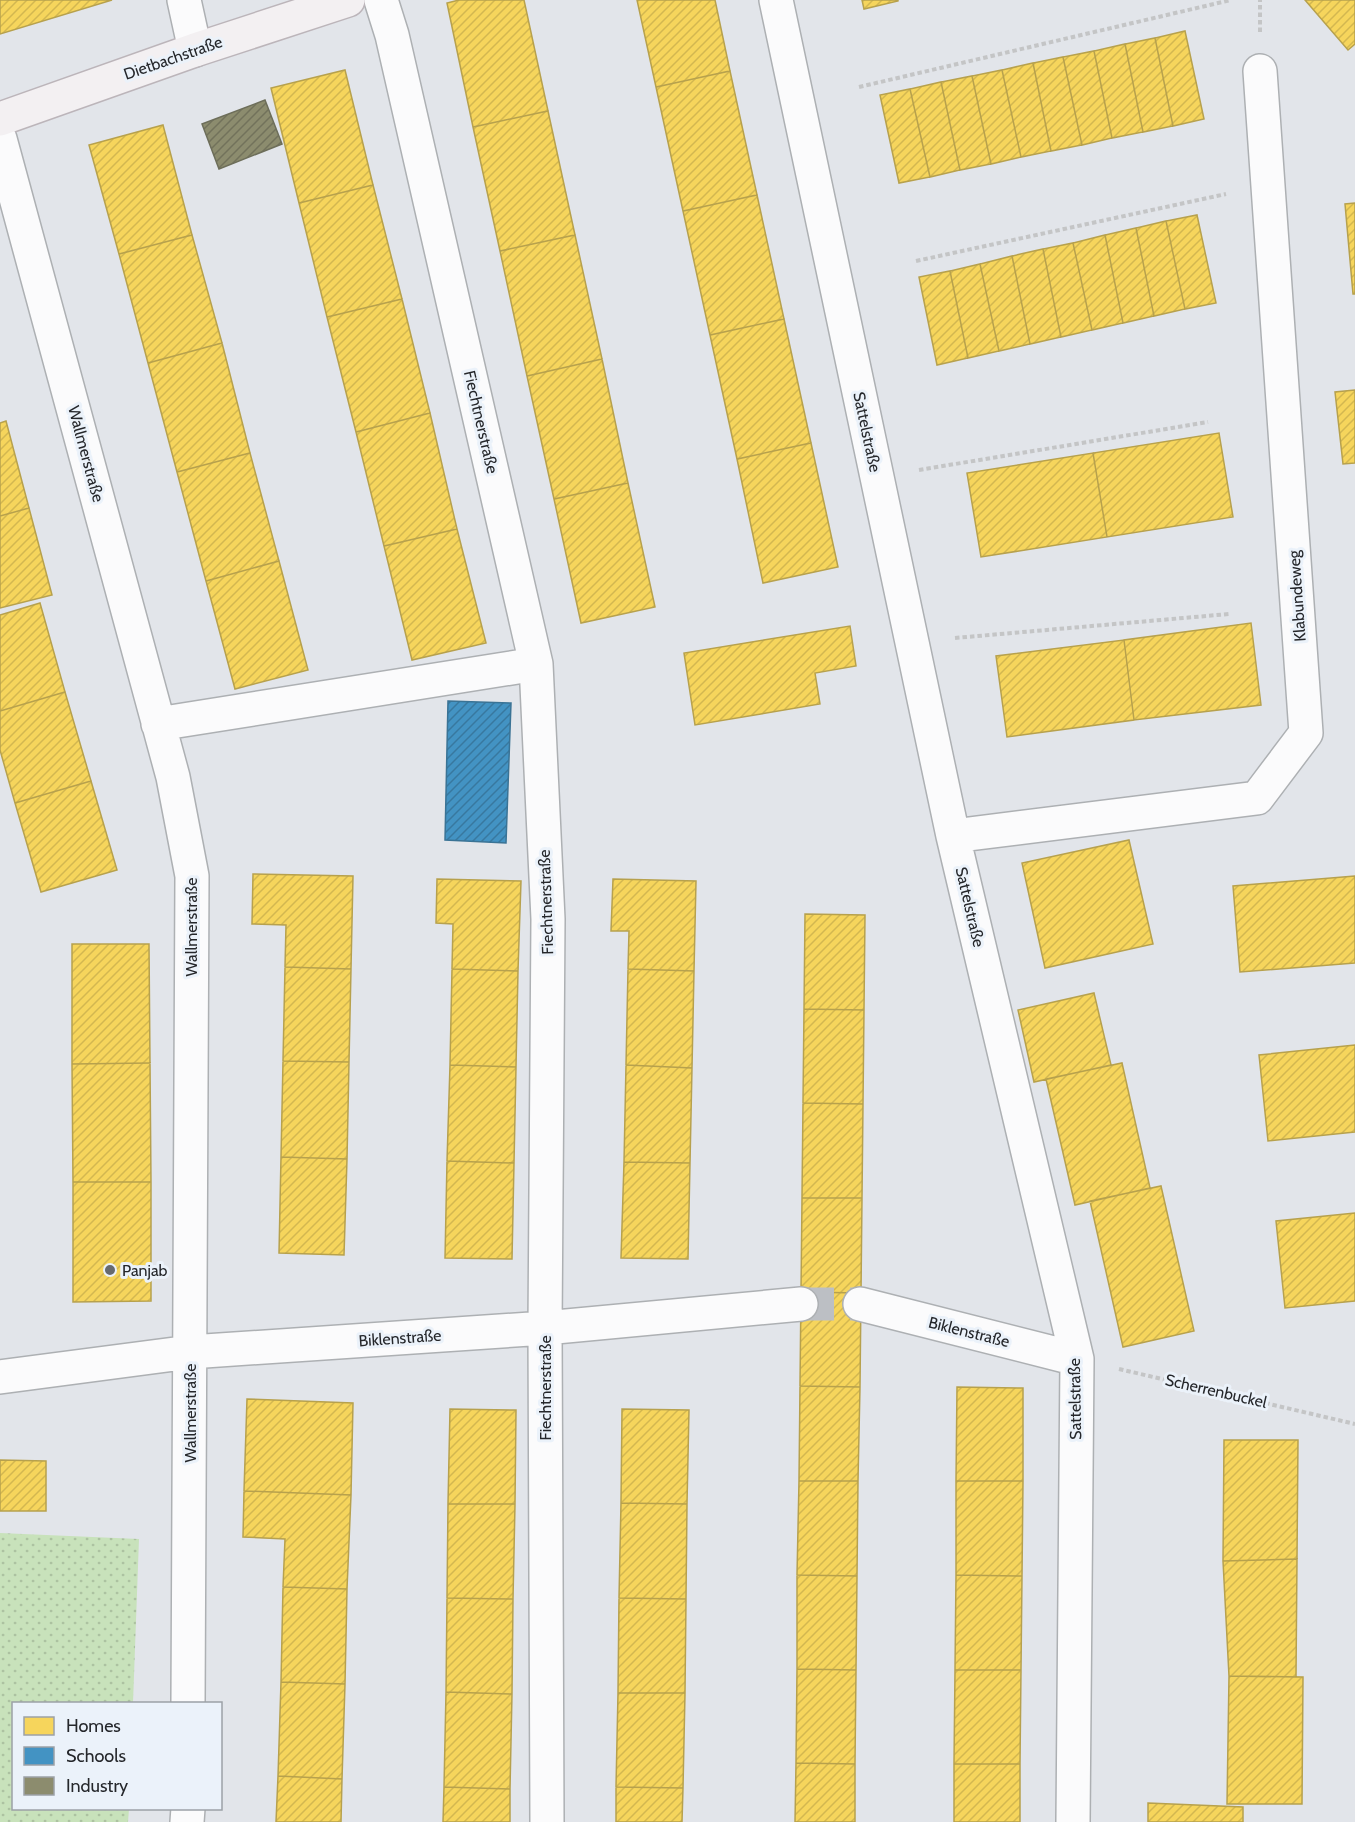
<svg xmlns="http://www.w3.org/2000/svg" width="1355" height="1822" font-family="Cabin,sans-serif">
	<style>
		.grass { fill: url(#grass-dots) }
		.homes { fill: url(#homes-hatch); stroke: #b7a14d; stroke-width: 1.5 }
		.schools { fill: url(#schools-hatch); stroke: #3a7395; stroke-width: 1.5 }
		.industry { fill: url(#industry-hatch); stroke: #6d6e5a; stroke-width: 1.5 }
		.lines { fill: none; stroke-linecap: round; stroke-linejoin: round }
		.minor-tunnel { stroke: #bcbfc4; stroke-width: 33; stroke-dasharray: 33 16; stroke-linecap: butt }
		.minor-casing { stroke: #adb0b3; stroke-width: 36 }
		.major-casing { stroke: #bcb5ba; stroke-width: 36 }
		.path { stroke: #c4c5c6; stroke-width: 4; stroke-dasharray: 4.5 3; stroke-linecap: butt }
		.minor { stroke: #fbfbfc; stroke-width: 33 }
		.major { stroke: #f3f0f2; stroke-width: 33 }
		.poi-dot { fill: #676a6e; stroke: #ebf2fa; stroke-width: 2 }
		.labels { text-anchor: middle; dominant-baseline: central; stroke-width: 6; stroke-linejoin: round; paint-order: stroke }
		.street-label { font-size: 16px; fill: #25272b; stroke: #ebf2fa }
		.poi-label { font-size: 16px; fill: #25272b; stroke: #ebf2fa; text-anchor: start }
	</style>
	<defs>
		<pattern id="grass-dots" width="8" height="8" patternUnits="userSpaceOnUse" patternTransform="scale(1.5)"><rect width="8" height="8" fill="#c8e2bb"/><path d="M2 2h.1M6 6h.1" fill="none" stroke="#acc2a1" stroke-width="1.8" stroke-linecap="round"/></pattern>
		<pattern id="homes-hatch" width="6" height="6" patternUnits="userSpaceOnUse" patternTransform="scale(1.5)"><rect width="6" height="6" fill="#f6d55c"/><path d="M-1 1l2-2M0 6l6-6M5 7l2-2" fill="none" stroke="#d3b750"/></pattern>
		<pattern id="schools-hatch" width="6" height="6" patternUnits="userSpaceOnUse" patternTransform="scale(1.5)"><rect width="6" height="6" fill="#4393c3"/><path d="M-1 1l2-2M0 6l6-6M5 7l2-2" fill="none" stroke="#38789f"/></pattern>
		<pattern id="industry-hatch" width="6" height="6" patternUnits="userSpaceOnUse" patternTransform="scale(1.5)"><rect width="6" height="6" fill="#8c8c6e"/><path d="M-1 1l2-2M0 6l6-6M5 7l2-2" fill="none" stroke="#72725b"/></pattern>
	</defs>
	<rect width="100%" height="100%" fill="#e2e5ea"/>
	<!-- grass -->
	<path class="grass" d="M 0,1533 L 139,1539 L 133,1703 L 14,1704 L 14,1808 L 129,1809 L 128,1822 L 0,1822 Z"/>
	<!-- homes -->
	<path class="homes" d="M 0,0 L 112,0 L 0,34 Z
		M 459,0 L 524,0 L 548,111 L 473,127 L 447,3 Z
		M 637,0 L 715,0 L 730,71 L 656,87 Z
		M 862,0 L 898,0 L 898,1 L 864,9 Z
		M 1305,0 L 1355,0 L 1355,44 L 1348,50 Z
		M 1185,31 L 1204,119 L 1173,126 L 1155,38 Z
		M 1155,38 L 1173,126 L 1143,132 L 1125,44 Z
		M 1125,44 L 1143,132 L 1112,138 L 1094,51 Z
		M 1094,51 L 1112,138 L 1082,145 L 1063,57 Z
		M 1063,57 L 1082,145 L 1051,151 L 1033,63 Z
		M 1033,63 L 1051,151 L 1021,157 L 1002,70 Z
		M 345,70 L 373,185 L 299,203 L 271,88 Z
		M 1002,70 L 1021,157 L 991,164 L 972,76 Z
		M 730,71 L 757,195 L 683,211 L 656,87 Z
		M 972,76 L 991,164 L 960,170 L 941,82 Z
		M 941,82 L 960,170 L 930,177 L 910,89 Z
		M 910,89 L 930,177 L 899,183 L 880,95 Z
		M 548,111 L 575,235 L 500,251 L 473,127 Z
		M 163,125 L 192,235 L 119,254 L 89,145 Z
		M 373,185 L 402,299 L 327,317 L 299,203 Z
		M 757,195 L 784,319 L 710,335 L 683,211 Z
		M 1355,203 L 1355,294 L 1353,294 L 1345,204 Z
		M 1197,215 L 1216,303 L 1185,309 L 1166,221 Z
		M 1166,221 L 1185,309 L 1154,316 L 1136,228 Z
		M 1136,228 L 1154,316 L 1123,323 L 1105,235 Z
		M 192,235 L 222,343 L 148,363 L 119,254 Z
		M 575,235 L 602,359 L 527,376 L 500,251 Z
		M 1105,235 L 1123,323 L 1092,330 L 1073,243 Z
		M 1073,243 L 1092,330 L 1061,337 L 1043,249 Z
		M 1043,249 L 1061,337 L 1030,344 L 1012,256 Z
		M 1012,256 L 1030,344 L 999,351 L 980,264 Z
		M 980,264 L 999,351 L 968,358 L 950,271 Z
		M 950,271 L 968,358 L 937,365 L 919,277 Z
		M 402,299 L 430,413 L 356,432 L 327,317 Z
		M 784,319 L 811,443 L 737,459 L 710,335 Z
		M 222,343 L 250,453 L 177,472 L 148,363 Z
		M 602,359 L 628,483 L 554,499 L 527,376 Z
		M 1355,390 L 1355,463 L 1343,464 L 1335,392 Z
		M 430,413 L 457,529 L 384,546 L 356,432 Z
		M 6,421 L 29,508 L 0,516 L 0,423 Z
		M 1219,433 L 1233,517 L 1107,537 L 1093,453 Z
		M 811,443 L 838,567 L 763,583 L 737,459 Z
		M 250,453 L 279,561 L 206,581 L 177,472 Z
		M 1093,453 L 1107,537 L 981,557 L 967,473 Z
		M 628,483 L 655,607 L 581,623 L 554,499 Z
		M 29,508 L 52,595 L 0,608 L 0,516 Z
		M 457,529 L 486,643 L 412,660 L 384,546 Z
		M 279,561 L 308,670 L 235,689 L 206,581 Z
		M 40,603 L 65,692 L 0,711 L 0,615 Z
		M 1251,623 L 1261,705 L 1134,720 L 1124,640 Z
		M 850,626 L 856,666 L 815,673 L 820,704 L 695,725 L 684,653 Z
		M 1124,640 L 1134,720 L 1007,737 L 996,656 Z
		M 65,692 L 91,781 L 15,803 L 0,750 L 0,711 Z
		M 91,781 L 117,870 L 41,892 L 15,803 Z
		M 1129,840 L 1153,944 L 1045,968 L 1022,863 Z
		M 253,874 L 353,876 L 351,969 L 285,967 L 286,925 L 252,924 Z
		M 1355,876 L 1355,963 L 1240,972 L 1233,886 Z
		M 437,879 L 521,881 L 518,971 L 452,969 L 453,924 L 436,923 Z
		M 613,879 L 696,881 L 694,971 L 628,969 L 629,931 L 611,931 Z
		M 805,914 L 865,915 L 864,1010 L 804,1009 Z
		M 72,944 L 149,944 L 150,1063 L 72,1064 Z
		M 285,967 L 351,969 L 349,1062 L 283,1061 Z
		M 452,969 L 518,971 L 516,1067 L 450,1065 Z
		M 628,969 L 694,971 L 692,1068 L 626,1065 Z
		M 1094,993 L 1111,1065 L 1034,1082 L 1018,1010 Z
		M 804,1009 L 864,1010 L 863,1104 L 803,1103 Z
		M 1355,1045 L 1355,1132 L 1268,1141 L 1259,1055 Z
		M 283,1061 L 349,1062 L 347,1159 L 281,1157 Z
		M 150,1063 L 151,1182 L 73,1182 L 72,1064 Z
		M 1122,1063 L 1150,1188 L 1075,1205 L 1046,1079 Z
		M 450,1065 L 516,1067 L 514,1163 L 447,1161 Z
		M 626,1065 L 692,1068 L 690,1163 L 624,1162 Z
		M 803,1103 L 863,1104 L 862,1198 L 802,1198 Z
		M 281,1157 L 347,1159 L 344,1255 L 279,1253 Z
		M 447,1161 L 514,1163 L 512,1259 L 445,1258 Z
		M 624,1162 L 690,1163 L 688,1259 L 621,1258 Z
		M 73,1182 L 151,1182 L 151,1301 L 73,1302 Z
		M 1161,1186 L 1194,1331 L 1123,1347 L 1090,1201 Z
		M 802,1198 L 862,1198 L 861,1293 L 801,1292 Z
		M 1355,1213 L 1355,1301 L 1285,1308 L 1276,1221 Z
		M 801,1292 L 861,1293 L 860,1387 L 800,1386 Z
		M 800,1386 L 860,1387 L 858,1481 L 799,1481 Z
		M 957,1387 L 1023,1388 L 1023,1481 L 956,1481 Z
		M 247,1399 L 353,1403 L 351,1495 L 244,1491 Z
		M 450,1409 L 516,1410 L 515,1504 L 448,1504 Z
		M 622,1409 L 689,1410 L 687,1504 L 621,1503 Z
		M 1224,1440 L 1298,1440 L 1297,1559 L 1223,1561 Z
		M 0,1460 L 46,1461 L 46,1511 L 0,1511 Z
		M 799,1481 L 858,1481 L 857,1576 L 797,1575 Z
		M 956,1481 L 1023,1481 L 1022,1576 L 956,1575 Z
		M 244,1491 L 351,1495 L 347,1589 L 283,1587 L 285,1539 L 243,1537 Z
		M 621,1503 L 687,1504 L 686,1599 L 619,1598 Z
		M 448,1504 L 515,1504 L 513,1599 L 447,1598 Z
		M 1297,1559 L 1296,1677 L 1229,1676 L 1223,1561 Z
		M 797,1575 L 857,1576 L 856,1670 L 797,1669 Z
		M 956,1575 L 1022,1576 L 1021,1670 L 955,1670 Z
		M 283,1587 L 347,1589 L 345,1684 L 281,1682 Z
		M 447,1598 L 513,1599 L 512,1694 L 446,1692 Z
		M 619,1598 L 686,1599 L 685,1693 L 618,1693 Z
		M 797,1669 L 856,1670 L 855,1764 L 796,1763 Z
		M 955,1670 L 1021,1670 L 1020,1764 L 954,1764 Z
		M 1229,1676 L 1303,1677 L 1302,1804 L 1227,1804 Z
		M 281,1682 L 345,1684 L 342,1779 L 278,1776 Z
		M 446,1692 L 512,1694 L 510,1789 L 444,1787 Z
		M 618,1693 L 685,1693 L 683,1788 L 616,1787 Z
		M 796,1763 L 855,1764 L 855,1822 L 795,1822 Z
		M 954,1764 L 1020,1764 L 1020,1822 L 954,1822 Z
		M 278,1776 L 342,1779 L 341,1822 L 276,1822 Z
		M 444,1787 L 510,1789 L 510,1822 L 443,1822 Z
		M 616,1787 L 683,1788 L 682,1822 L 616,1822 Z
		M 1148,1803 L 1243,1807 L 1243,1822 L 1148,1822 Z"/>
	<!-- schools -->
	<path class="schools" d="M 448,701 L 511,703 L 506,843 L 445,840 Z"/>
	<!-- industry -->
	<path class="industry" d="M 265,100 L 282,144 L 219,169 L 202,124 Z"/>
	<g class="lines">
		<!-- minor-tunnel -->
		<path class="minor-tunnel" d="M 801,1304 L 860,1304"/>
		<defs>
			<path id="minor" d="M 184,0 L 195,50
				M 381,0 L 392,35 L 536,664 L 548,919 L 545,1328 L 547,1822
				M 776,0 L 953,836 L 1077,1359 L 1073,1822
				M 0,139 L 173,777 L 192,876 L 188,1704
				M 158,724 L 536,664
				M 953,836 L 1257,798 L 1306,733 L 1260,71
				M 860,1304 L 1077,1359
				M 0,1377 L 190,1352 L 545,1328 L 801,1304
				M 187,1822 L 188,1808"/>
			<path id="major" d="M 0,119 L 195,50 L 348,0"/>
		</defs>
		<!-- minor casing -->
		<use href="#minor" class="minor-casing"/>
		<!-- major casing -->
		<use href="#major" class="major-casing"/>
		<!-- path -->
		<path class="path" d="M 1260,32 L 1260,0
			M 859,87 L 1231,0
			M 916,261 L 1226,194
			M 919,470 L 1208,422
			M 955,638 L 1229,614
			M 1119,1369 L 1355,1424"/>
		<!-- minor -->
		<use href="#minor" class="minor"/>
		<!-- major -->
		<use href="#major" class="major"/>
	</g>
	<!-- markers -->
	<circle class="poi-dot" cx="110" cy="1270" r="6"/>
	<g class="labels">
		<!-- street labels -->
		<g class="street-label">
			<text transform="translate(173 58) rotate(-19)">Dietbachstraße</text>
			<text transform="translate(481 422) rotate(77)">Fiechtnerstraße</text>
			<text transform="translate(867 432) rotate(78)">Sattelstraße</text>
			<text transform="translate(86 454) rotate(75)">Wallmerstraße</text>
			<text transform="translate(1297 596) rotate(-94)">Klabundeweg</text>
			<text transform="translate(546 902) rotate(-92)">Fiechtnerstraße</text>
			<text transform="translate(970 907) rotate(77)">Sattelstraße</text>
			<text transform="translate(191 927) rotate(-90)">Wallmerstraße</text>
			<text transform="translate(969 1332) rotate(14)">Biklenstraße</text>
			<text transform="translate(400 1338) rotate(-4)">Biklenstraße</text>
			<text transform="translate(545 1388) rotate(-90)">Fiechtnerstraße</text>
			<text transform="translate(1216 1391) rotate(13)">Scherrenbuckel</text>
			<text transform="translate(1075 1399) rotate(-91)">Sattelstraße</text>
			<text transform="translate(190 1413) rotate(-90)">Wallmerstraße</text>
		</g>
		<!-- poi labels -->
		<g class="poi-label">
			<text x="122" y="1270">Panjab</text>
		</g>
	</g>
	<!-- legend -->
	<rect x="12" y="1702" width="210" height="108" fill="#ebf2fa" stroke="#9ca1a7" stroke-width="1.5"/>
	<rect x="24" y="1717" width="30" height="18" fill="#f6d55c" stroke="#9ca1a7" stroke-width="1.5"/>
	<text x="66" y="1732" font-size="18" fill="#25272b">Homes</text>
	<rect x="24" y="1747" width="30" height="18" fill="#4393c3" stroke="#9ca1a7" stroke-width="1.5"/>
	<text x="66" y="1762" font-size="18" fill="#25272b">Schools</text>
	<rect x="24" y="1777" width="30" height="18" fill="#8c8c6e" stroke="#9ca1a7" stroke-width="1.5"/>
	<text x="66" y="1792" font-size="18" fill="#25272b">Industry</text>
</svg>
